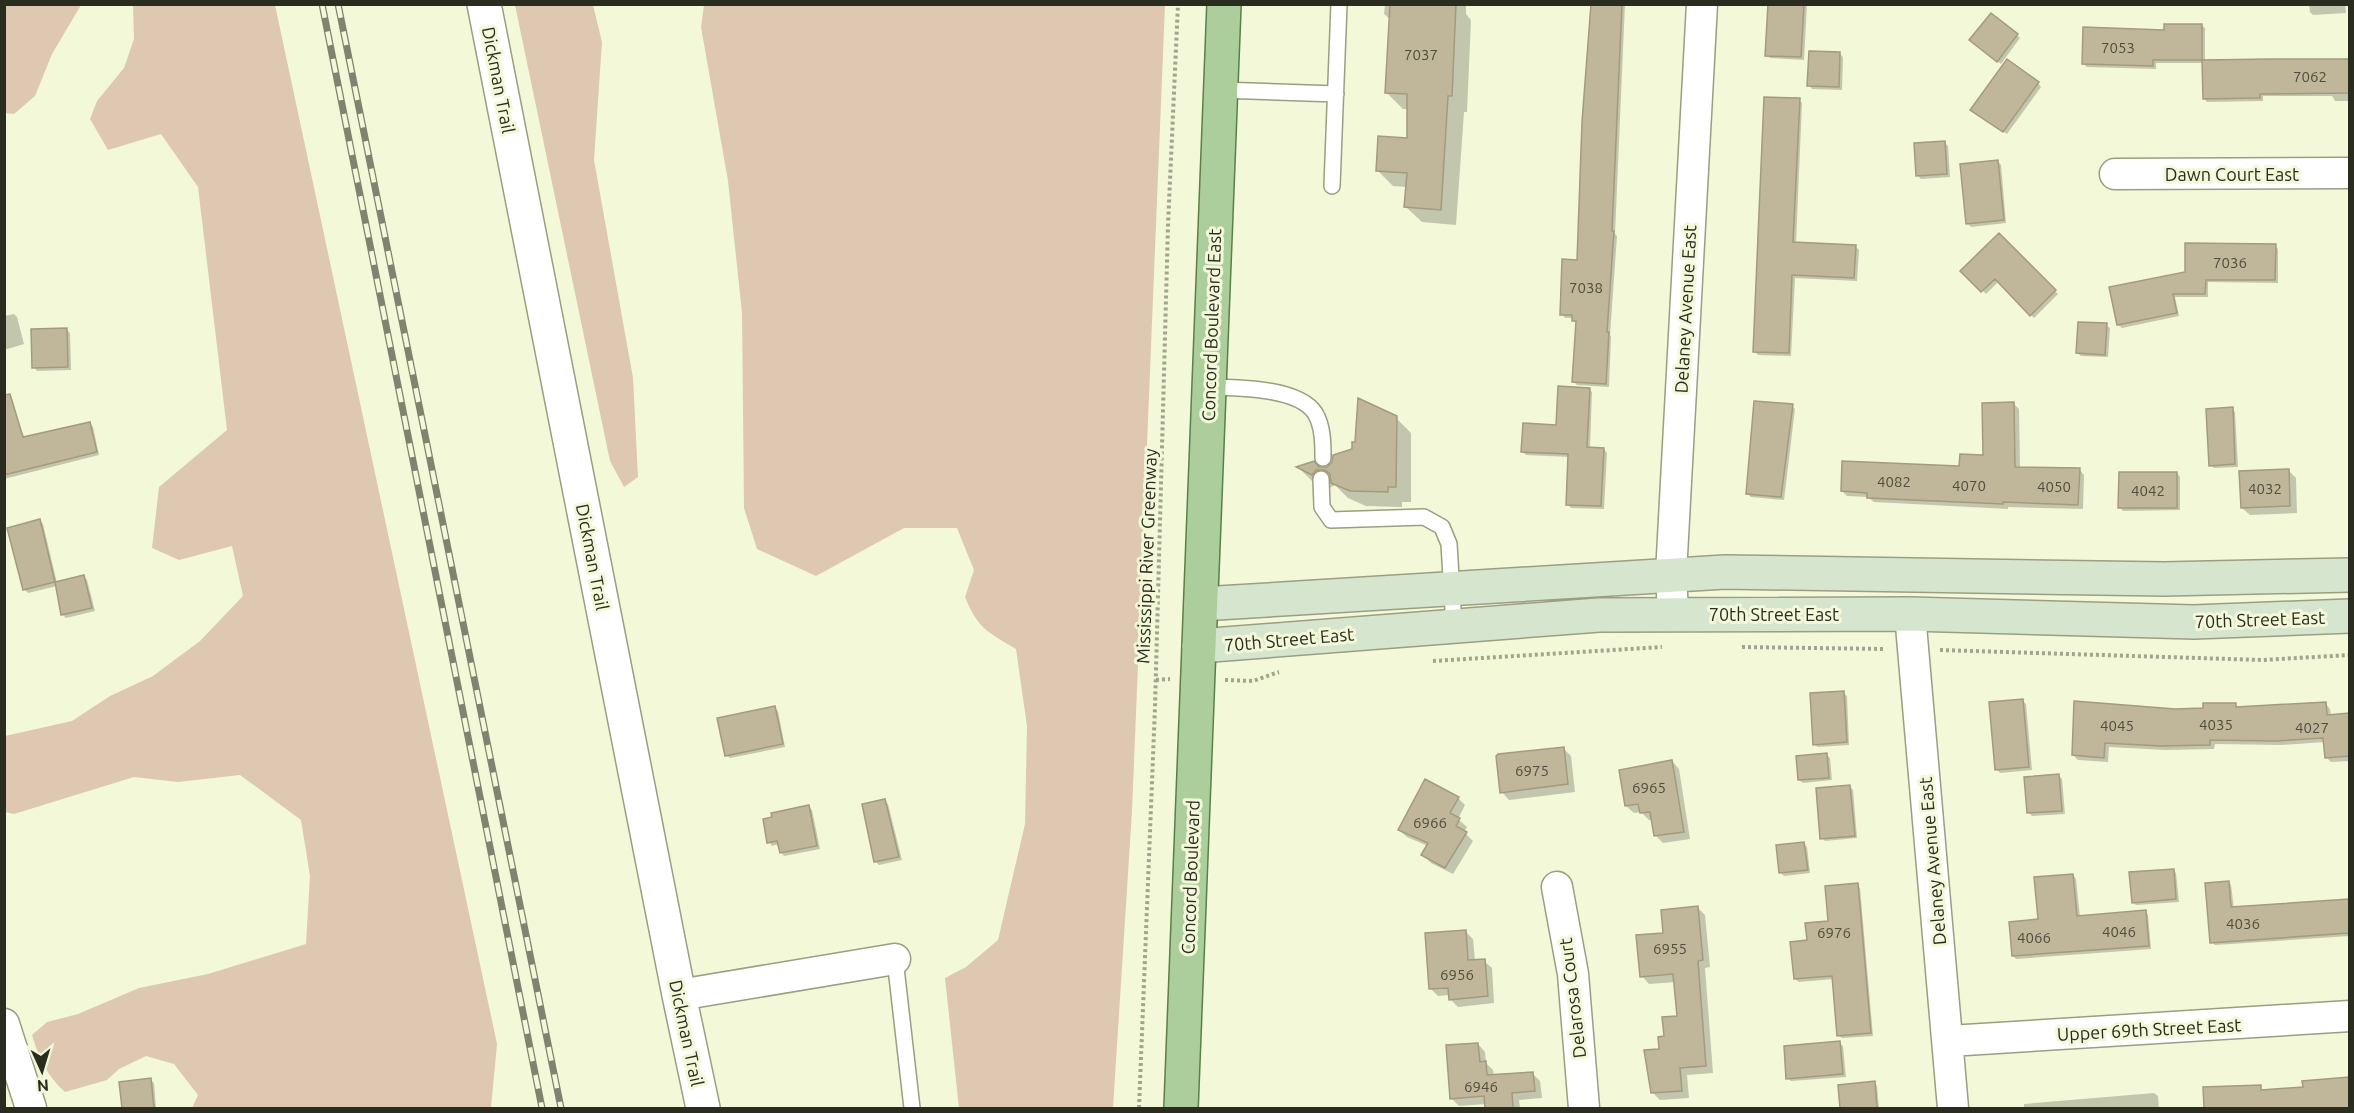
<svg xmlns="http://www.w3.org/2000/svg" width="2354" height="1113" font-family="Ubuntu,sans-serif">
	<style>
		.green { fill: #dec8b1 }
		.shadow { fill: #0003 }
		.building { fill: #c0b69a; stroke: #a49a7f; stroke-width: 1.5 }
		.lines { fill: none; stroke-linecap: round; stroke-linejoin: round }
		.service-casing { stroke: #9b9e82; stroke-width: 18 }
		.minor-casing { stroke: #9b9e82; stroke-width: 33 }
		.tertiary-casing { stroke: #9b9e82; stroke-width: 36 }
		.secondary-casing { stroke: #9b9e82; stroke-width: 36 }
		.primary-casing { stroke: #5b8046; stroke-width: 36 }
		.path { stroke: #a1a58d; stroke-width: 4; stroke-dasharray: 3 3; stroke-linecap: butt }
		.service { stroke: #fff; stroke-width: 15 }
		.minor { stroke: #fff; stroke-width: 30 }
		.tertiary { stroke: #fff; stroke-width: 33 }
		.secondary { stroke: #d6e6ce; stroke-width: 33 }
		.primary { stroke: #acce9d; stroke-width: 33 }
		.rail-casing { stroke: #80836f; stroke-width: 7 }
		.rail { stroke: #f3f8d9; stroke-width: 4.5; stroke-dasharray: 14; stroke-linecap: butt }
		.labels { text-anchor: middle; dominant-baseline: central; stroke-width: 6; stroke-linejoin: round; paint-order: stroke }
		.number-label { font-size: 15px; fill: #504e3e }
		.street-label { font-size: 18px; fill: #2a2c20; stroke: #f3f8d9 }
	</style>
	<rect width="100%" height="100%" fill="#f3f8d9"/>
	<!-- green -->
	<path class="green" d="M 4,5 L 81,5 L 52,54 L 35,96 L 14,114 L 5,113 Z
		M 133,5 L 275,5 L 497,1044 L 491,1108 L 192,1108 L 198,1095 L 174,1064 L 146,1056 L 119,1069 L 107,1080 L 65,1092 C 47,1076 39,1058 32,1035 L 47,1022 L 78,1014 L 139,988 L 208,974 L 306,944 L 310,876 L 301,820 L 240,775 L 178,782 L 134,777 L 14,814 L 5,812 L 5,736 L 72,721 L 110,696 L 153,676 L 200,641 L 243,596 L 232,546 L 179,560 L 152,548 L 159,487 L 227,430 L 198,187 L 161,134 L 108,150 L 90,119 L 97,101 L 124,68 L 134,39 Z
		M 515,5 L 593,5 L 602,42 L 594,160 L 633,378 L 638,477 L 624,487 L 610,461 Z
		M 704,5 L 1165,5 L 1132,811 L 1113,1108 L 959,1108 L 945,978 L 966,967 L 998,940 L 1025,824 L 1027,726 L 1016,649 C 988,632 978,629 965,597 L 974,570 L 957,528 L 904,528 L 816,576 L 757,549 L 744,508 L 742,313 L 728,181 L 701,27 Z"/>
	<!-- shadow -->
	<path class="shadow" d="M 1385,4 L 1466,4 L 1466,14 L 1471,20 L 1467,112 L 1464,112 L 1456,225 L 1422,222 L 1406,207 L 1407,187 L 1393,186 L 1377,170 L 1409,139 L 1409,109 L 1403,109 L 1387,93 L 1391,20 L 1384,14 Z
		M 1592,4 L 1625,4 L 1615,234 L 1617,236 L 1610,335 L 1611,337 L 1609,387 L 1577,385 L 1574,382 L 1577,324 L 1573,318 L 1565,318 L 1562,314 L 1578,261 Z
		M 1769,4 L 1807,4 L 1804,60 L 1770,58 L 1767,55 Z
		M 2309,4 L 2345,4 L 2346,13 L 2313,15 L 2310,12 Z
		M 2201,25 L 2205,28 L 2205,61 L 2350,61 L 2350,101 L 2335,101 L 2332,96 L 2263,96 L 2263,101 L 2207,102 L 2204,98 L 2204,63 L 2156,63 L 2156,69 L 2087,67 L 2083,64 L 2165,31 Z
		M 2017,35 L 2020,38 L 2001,64 L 1974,43 Z
		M 1840,54 L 1843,57 L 1842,90 L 1812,89 L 1809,85 Z
		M 2038,83 L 2041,87 L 2007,134 L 1976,113 Z
		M 1799,100 L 1802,103 L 1796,244 L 1855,246 L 1859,250 L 1857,281 L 1795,278 L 1791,356 L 1758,355 L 1755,352 Z
		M 1944,142 L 1948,146 L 1950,177 L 1921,179 L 1917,175 Z
		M 1998,162 L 2001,165 L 2006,223 L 1971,227 L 1967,223 Z
		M 1999,235 L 2058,294 L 2034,318 L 1999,281 L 1986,294 L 1963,271 Z
		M 2275,246 L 2278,249 L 2278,283 L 2208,282 L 2208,297 L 2175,297 L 2179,316 L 2122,328 L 2118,325 L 2186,273 Z
		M 14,314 L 17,317 L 24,344 L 4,350 L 4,316 Z
		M 2106,325 L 2110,328 L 2108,357 L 2081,356 L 2077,353 Z
		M 67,330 L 70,333 L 71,370 L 37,371 L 34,367 Z
		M 1589,389 L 1592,392 L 1590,448 L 1604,449 L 1607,453 L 1604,509 L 1571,508 L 1567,504 L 1569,457 L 1526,455 L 1523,452 L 1557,427 Z
		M 4,399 L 25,438 L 90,424 L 93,427 L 99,455 L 4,479 Z
		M 2014,404 L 2019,409 L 2020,468 L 2079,469 L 2084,475 L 2083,509 L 2008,507 L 2008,509 L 1874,502 L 1868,497 L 1847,496 L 1842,491 L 1961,467 L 1984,457 Z
		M 1792,406 L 1795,409 L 1784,500 L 1751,497 L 1748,494 Z
		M 2232,409 L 2235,412 L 2238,467 L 2214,468 L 2210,465 Z
		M 1396,418 L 1411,433 L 1411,502 L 1402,502 L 1402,507 L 1366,506 L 1348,498 L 1335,485 L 1328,489 L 1313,482 L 1299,468 L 1328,468 Z
		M 2288,470 L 2296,478 L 2297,513 L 2250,515 L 2242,508 Z
		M 2177,473 L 2180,477 L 2180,510 L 2123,511 L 2120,507 Z
		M 40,521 L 43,524 L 57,583 L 84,577 L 87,580 L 95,611 L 66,618 L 63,615 L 57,586 L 28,593 L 24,589 Z
		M 1843,693 L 1847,696 L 1849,745 L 1818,747 L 1814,744 Z
		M 2023,701 L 2026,704 L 2032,770 L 2000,773 L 1996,769 Z
		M 2326,704 L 2330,709 L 2331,716 L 2350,715 L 2350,761 L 2331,762 L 2326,757 L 2325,742 L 2281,745 L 2215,744 L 2214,749 L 2165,750 L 2109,747 L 2108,762 L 2078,760 L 2073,755 L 2175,710 L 2204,710 L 2236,705 L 2239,709 Z
		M 775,708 L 778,711 L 785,747 L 730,758 L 726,755 Z
		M 1563,748 L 1571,756 L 1575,792 L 1509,800 L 1502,792 Z
		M 1827,755 L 1830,758 L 1832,780 L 1803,783 L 1799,780 Z
		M 1672,761 L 1679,769 L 1690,839 L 1663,843 L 1656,836 L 1653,820 L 1649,820 L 1641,812 L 1634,813 L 1626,806 Z
		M 2059,776 L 2062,779 L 2065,814 L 2032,816 L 2028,812 Z
		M 1850,787 L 1853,790 L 1857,838 L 1825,841 L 1822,838 Z
		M 1458,798 L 1465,805 L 1458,819 L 1467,827 L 1464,832 L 1473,841 L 1453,874 L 1431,863 L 1423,855 L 1428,846 L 1407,837 L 1399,830 Z
		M 885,801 L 888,804 L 902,860 L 879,865 L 875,861 Z
		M 809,807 L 812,810 L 820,849 L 784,856 L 781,852 L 779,844 L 772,846 L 769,842 Z
		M 1804,844 L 1807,847 L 1810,873 L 1784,876 L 1780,872 Z
		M 2173,870 L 2176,873 L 2179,902 L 2136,905 L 2133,902 Z
		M 2073,875 L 2076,879 L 2080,917 L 2145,911 L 2148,915 L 2151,949 L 2016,959 L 2013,956 Z
		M 2228,882 L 2231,885 L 2234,909 L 2350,901 L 2350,936 L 2215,945 L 2212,942 Z
		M 1857,885 L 1860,888 L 1873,1036 L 1842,1038 L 1838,1035 L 1834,979 L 1799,982 L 1795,979 L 1808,942 L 1829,923 Z
		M 1698,908 L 1705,915 L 1710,967 L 1705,968 L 1713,1073 L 1687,1075 L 1689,1098 L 1660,1100 L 1653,1093 L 1661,1051 L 1666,1038 L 1679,1018 L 1676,982 L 1649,984 L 1642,976 L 1665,934 Z
		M 1466,932 L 1473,939 L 1475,961 L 1484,961 L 1492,968 L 1494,1003 L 1458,1007 L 1450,999 L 1450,995 L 1438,996 L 1430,988 Z
		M 1839,1043 L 1843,1046 L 1846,1077 L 1791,1081 L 1788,1078 Z
		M 1478,1044 L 1485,1052 L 1486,1063 L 1493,1070 L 1494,1077 L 1533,1074 L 1540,1081 L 1542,1098 L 1519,1100 L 1520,1108 L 1486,1108 L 1486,1104 L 1459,1106 L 1452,1099 Z
		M 2350,1079 L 2350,1108 L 2206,1108 L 2204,1089 L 2260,1086 L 2264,1092 L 2304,1089 L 2304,1082 Z
		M 150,1080 L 154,1083 L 156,1108 L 123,1108 L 121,1083 Z
		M 1874,1083 L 1877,1086 L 1879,1108 L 1841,1108 L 1839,1086 Z
		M 2154,1093 L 2158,1096 L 2159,1108 L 2024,1108 L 2024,1104 Z"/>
	<!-- building -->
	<path class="building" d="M 1390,4 L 1456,4 L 1452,96 L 1448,96 L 1441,210 L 1404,207 L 1407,173 L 1376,171 L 1378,136 L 1407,138 L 1407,94 L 1385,93 Z
		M 1591,4 L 1622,4 L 1612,231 L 1614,231 L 1607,332 L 1609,332 L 1606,384 L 1572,382 L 1576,321 L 1572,321 L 1572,315 L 1560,315 L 1562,259 L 1577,260 L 1582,122 Z
		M 1768,4 L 1804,4 L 1801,57 L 1765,56 Z
		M 1991,13 L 2018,34 L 1997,62 L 1969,40 Z
		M 2164,24 L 2202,24 L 2202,60 L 2153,60 L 2153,66 L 2082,64 L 2083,27 L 2164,30 Z
		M 1809,51 L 1840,52 L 1839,87 L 1807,86 Z
		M 2007,59 L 2039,82 L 2003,132 L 1970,110 Z
		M 2271,59 L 2349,59 L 2349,93 L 2260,94 L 2260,98 L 2203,99 L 2202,60 Z
		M 1764,97 L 1800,98 L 1793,242 L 1856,245 L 1854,278 L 1792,275 L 1789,353 L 1753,352 Z
		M 1945,141 L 1947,174 L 1916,176 L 1914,143 Z
		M 1998,160 L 2004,220 L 1966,224 L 1960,164 Z
		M 1999,233 L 2056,290 L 2030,316 L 1995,279 L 1981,292 L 1960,271 Z
		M 2185,243 L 2276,244 L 2275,280 L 2206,280 L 2205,294 L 2173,294 L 2177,313 L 2117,325 L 2109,287 L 2185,272 Z
		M 2078,322 L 2107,323 L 2105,355 L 2076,353 Z
		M 67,328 L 68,367 L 32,368 L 31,329 Z
		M 1558,386 L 1590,388 L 1587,447 L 1604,448 L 1601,506 L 1566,505 L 1568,454 L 1521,452 L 1523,423 L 1556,425 Z
		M 10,394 L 23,437 L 90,422 L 97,452 L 4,475 L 4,395 Z
		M 1358,398 L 1397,416 L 1396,487 L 1388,487 L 1388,492 L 1350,491 L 1331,483 L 1330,474 L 1325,470 L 1316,470 L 1312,475 L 1296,467 L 1314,461 L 1319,467 L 1327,467 L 1332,462 L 1333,455 L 1352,449 L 1352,442 L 1355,442 Z
		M 1754,401 L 1793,404 L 1781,497 L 1746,494 Z
		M 2014,402 L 2015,467 L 2080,468 L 2078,505 L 2003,502 L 2003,504 L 1867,498 L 1867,493 L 1841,491 L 1842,461 L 1959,466 L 1960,454 L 1983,455 L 1982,403 Z
		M 2233,407 L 2235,464 L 2209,466 L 2206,409 Z
		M 2289,469 L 2290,506 L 2241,508 L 2239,471 Z
		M 2119,472 L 2177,472 L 2177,508 L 2118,508 Z
		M 40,519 L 55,582 L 23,590 L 7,528 Z
		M 84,575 L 92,608 L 61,615 L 55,582 Z
		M 1844,691 L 1847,742 L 1813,745 L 1810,693 Z
		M 2023,699 L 2029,767 L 1995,770 L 1989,702 Z
		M 2074,701 L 2175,709 L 2203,708 L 2203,703 L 2236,703 L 2236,707 L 2326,702 L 2327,715 L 2349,713 L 2349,756 L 2325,758 L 2323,738 L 2276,741 L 2210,740 L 2210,745 L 2160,746 L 2105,743 L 2104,758 L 2072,755 Z
		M 775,706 L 783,744 L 725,756 L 717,718 Z
		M 1564,747 L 1568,784 L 1500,793 L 1496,756 L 1498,754 Z
		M 1827,753 L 1829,778 L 1798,780 L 1796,756 Z
		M 1672,760 L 1684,832 L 1654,836 L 1650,812 L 1640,813 L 1638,804 L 1625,806 L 1619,770 Z
		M 2059,774 L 2062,811 L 2027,813 L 2024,777 Z
		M 1425,779 L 1459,797 L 1450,813 L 1460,818 L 1456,826 L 1467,832 L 1445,868 L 1421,855 L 1428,843 L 1398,830 Z
		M 1850,785 L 1855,836 L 1820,839 L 1816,788 Z
		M 885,799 L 899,857 L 874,862 L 862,804 Z
		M 809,805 L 817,846 L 780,853 L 777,841 L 767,843 L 763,819 L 772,817 L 771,813 Z
		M 1804,842 L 1808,870 L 1779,873 L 1776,845 Z
		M 2174,869 L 2176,899 L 2132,903 L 2129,872 Z
		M 2073,874 L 2077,916 L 2146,910 L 2149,946 L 2012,956 L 2009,922 L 2038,919 L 2034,877 Z
		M 2229,881 L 2231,907 L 2349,899 L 2349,933 L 2210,943 L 2205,883 Z
		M 1858,883 L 1871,1033 L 1837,1036 L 1832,976 L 1794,979 L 1790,942 L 1807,940 L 1805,923 L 1828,921 L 1825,886 Z
		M 1698,906 L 1703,960 L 1698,961 L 1706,1066 L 1680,1068 L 1682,1091 L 1651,1093 L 1644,1050 L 1659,1049 L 1658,1037 L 1664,1036 L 1662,1017 L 1677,1016 L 1673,974 L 1640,977 L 1636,935 L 1663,933 L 1661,910 Z
		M 1466,930 L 1468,960 L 1485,959 L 1488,996 L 1449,1000 L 1448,988 L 1429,989 L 1425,933 Z
		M 1840,1041 L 1843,1074 L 1786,1079 L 1784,1046 Z
		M 1478,1043 L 1480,1062 L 1486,1061 L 1487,1075 L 1533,1072 L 1535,1091 L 1512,1093 L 1513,1108 L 1485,1108 L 1484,1096 L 1450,1099 L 1446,1045 Z
		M 2349,1077 L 2349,1108 L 2204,1108 L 2203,1087 L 2261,1085 L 2261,1090 L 2303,1087 L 2302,1081 Z
		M 151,1078 L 154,1108 L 122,1108 L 119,1082 Z
		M 1875,1081 L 1877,1108 L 1840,1108 L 1838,1085 Z"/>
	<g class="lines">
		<defs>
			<path id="service" d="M 1220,90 L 1336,94
				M 1332,186 L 1339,4
				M 1209,387 C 1237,388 1298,387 1315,413 C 1323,426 1323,444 1323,458
				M 1321,479 L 1322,507 L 1331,520 L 1424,517 L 1442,527 L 1449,544 L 1454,626
				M 895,959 L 912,1108"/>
			<path id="minor" d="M 2115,174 L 2350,173
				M 1673,613 L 1671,574 L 1702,4
				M 1910,614 L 1953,1108
				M 1557,887 L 1573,974 L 1584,1108
				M 679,995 L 895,959
				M 4,1024 L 31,1108
				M 1949,1041 L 2350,1016"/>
			<path id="tertiary" d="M 484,4 L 679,995 L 703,1108"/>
			<path id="secondary" d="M 1201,604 L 1725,572 L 2164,579 L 2350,575
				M 1199,646 L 1599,615 L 1910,614 L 2194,622 L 2350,616"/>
			<path id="primary" d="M 1181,1108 L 1224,4"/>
		</defs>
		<!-- service casing -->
		<use href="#service" class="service-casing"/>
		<!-- minor casing -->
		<use href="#minor" class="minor-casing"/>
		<!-- tertiary casing -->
		<use href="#tertiary" class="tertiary-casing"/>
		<!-- secondary casing -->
		<use href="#secondary" class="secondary-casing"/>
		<!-- primary casing -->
		<use href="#primary" class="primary-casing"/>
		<!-- path -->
		<path class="path" d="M 1742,647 L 1884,649
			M 1940,650 L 2262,660 L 2350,655
			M 1433,661 L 1662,647
			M 1156,680 L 1170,679
			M 1225,680 L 1253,681 L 1279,672
			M 1139,1108 L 1155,707 L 1168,225 L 1178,4"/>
		<!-- service -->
		<use href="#service" class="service"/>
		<!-- minor -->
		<use href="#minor" class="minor"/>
		<!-- tertiary -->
		<use href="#tertiary" class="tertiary"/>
		<!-- secondary -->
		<use href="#secondary" class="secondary"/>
		<!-- primary -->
		<use href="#primary" class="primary"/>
		<defs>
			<path id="rail" d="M 322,4 L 542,1108
				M 338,4 L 561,1108"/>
		</defs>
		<!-- rail casing -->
		<use href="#rail" class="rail-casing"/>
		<!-- rail -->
		<use href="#rail" class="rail"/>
	</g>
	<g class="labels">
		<!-- number labels -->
		<g class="number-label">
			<text x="2118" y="47">7053</text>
			<text x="1421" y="54">7037</text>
			<text x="2310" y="76">7062</text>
			<text x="2230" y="262">7036</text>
			<text x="1586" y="287">7038</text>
			<text x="1894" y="481">4082</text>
			<text x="1969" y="485">4070</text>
			<text x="2054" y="486">4050</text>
			<text x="2265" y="488">4032</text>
			<text x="2148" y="490">4042</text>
			<text x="2216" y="724">4035</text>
			<text x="2117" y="725">4045</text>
			<text x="2312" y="727">4027</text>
			<text x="1532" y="770">6975</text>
			<text x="1649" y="787">6965</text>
			<text x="1430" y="822">6966</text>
			<text x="2243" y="923">4036</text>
			<text x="2119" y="931">4046</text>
			<text x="1834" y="932">6976</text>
			<text x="2034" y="937">4066</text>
			<text x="1670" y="948">6955</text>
			<text x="1457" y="974">6956</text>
			<text x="1481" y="1086">6946</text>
		</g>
		<!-- street labels -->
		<g class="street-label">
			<text transform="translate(499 80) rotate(79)">Dickman Trail</text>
			<text x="2232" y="174">Dawn Court East</text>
			<text transform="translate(1685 309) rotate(-87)">Delaney Avenue East</text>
			<text transform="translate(1211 325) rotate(-88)">Concord Boulevard East</text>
			<text transform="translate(1146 556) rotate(-88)">Mississippi River Greenway</text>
			<text transform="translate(593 557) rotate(79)">Dickman Trail</text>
			<text x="1774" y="614">70th Street East</text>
			<text transform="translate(2260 619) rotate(-2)">70th Street East</text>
			<text transform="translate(1289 639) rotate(-5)">70th Street East</text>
			<text transform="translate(1932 861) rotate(-95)">Delaney Avenue East</text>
			<text transform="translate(1190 877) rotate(-88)">Concord Boulevard</text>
			<text transform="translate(1572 998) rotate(-97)">Delarosa Court</text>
			<text transform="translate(2149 1029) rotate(-3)">Upper 69th Street East</text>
			<text transform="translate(687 1033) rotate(78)">Dickman Trail</text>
		</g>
	</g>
	<!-- border -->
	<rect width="2354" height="1113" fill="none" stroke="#2a2c20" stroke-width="12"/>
	<!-- north arrow -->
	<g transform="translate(42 1071) rotate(176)" stroke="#f3f8d9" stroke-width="4.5" paint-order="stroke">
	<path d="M0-4.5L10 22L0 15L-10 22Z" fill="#2a2c20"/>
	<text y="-9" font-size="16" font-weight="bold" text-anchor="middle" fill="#2a2c20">N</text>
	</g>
</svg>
